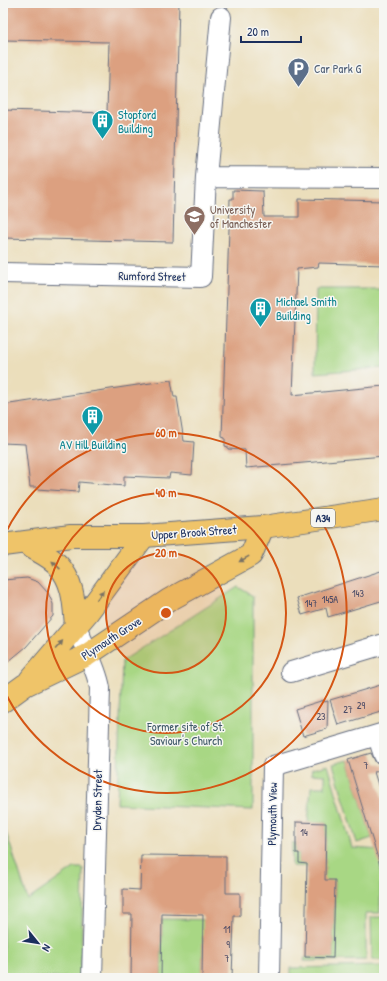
<svg xmlns="http://www.w3.org/2000/svg" width="387" height="981" font-family="'Patrick Hand',sans-serif">
	<style>
		.green { fill: #a8d784; stroke: #628371 }
		.building { fill: #dca080 }
		.lines { fill: none; stroke-linecap: round; stroke-linejoin: round }
		.minor-casing { stroke: #646c7f; stroke-width: 22 }
		.major-casing { stroke: #646c7f; stroke-width: 24 }
		.highway-casing { stroke: #646c7f; stroke-width: 24 }
		.minor { stroke: #fff; stroke-width: 20 }
		.major { stroke: #efc469; stroke-width: 22 }
		.highway { stroke: #efc469; stroke-width: 22 }
		.oneway { fill: #7a7263 }
		.ring { fill: none; stroke: #d45514; stroke-width: 2 }
		.labels { text-anchor: middle; dominant-baseline: central; stroke-width: 3; stroke-linejoin: round; paint-order: stroke }
		.number-label { font-size: 10px; fill: #4b4b66 }
		.shield { fill: #f6f6f2; stroke: #5d6b8a; stroke-width: 1 }
		.shield-label { font-size: 11px; font-weight: bold; fill: #1b2f5e }
		.service-label { font-size: 12px; fill: #4e5e75; stroke: #f6f6f2; text-anchor: start }
		.culture-label { font-size: 12px; fill: #0d838f; stroke: #f6f6f2; text-anchor: start }
		.education-label { font-size: 12px; fill: #785e54; stroke: #f6f6f2; text-anchor: start }
		.street-label { font-size: 12px; fill: #1b2f5e; stroke: #f6f6f2 }
		.park-label { font-size: 12px; fill: #3e5968; stroke: #f6f6f2 }
		.centre { fill: #d45514; stroke: #f6f6f2; stroke-width: 2 }
		.ring-label { font-size: 12px; text-anchor: middle; font-weight: bold; fill: #d45514; stroke: #f6f6f2; stroke-width: 3; stroke-linejoin: round; paint-order: stroke }
	</style>
	<rect width="100%" height="100%" fill="#f6f6f2"/>
	<filter id="ink" filterUnits="userSpaceOnUse"><feTurbulence type="fractalNoise" baseFrequency=".025" numOctaves="2"/><feDisplacementMap in="SourceGraphic" scale="8" xChannelSelector="R" yChannelSelector="G"/><feConvolveMatrix kernelMatrix="1 2 1 2 8 2 1 2 1" color-interpolation-filters="sRGB"/></filter>
	<filter id="wash" filterUnits="userSpaceOnUse"><feTurbulence type="fractalNoise" baseFrequency=".012" numOctaves="4" result="noise"/><feDisplacementMap in="SourceGraphic" scale="16" xChannelSelector="R" yChannelSelector="G"/><feGaussianBlur stdDeviation="0.9" result="paint"/><feColorMatrix in="noise" values="0 0 0 0 0 0 0 0 0 0 0 0 0 0 0 0 0 1.4 0 .05"/><feComposite in="paint" operator="in"/></filter>
	<g filter="url(#wash)">
		<rect width="100%" height="100%" fill="#ebdebb"/>
		<!-- green -->
		<path class="green" d="M 316,289 L 384,289 L 384,368 L 315,373 Z
			M 238,587 L 253,596 L 253,810 L 117,804 L 122,661 Z
			M 348,760 L 372,838 L 357,843 L 333,764 Z
			M 328,765 L 352,848 L 381,850 L 380,913 L 366,913 L 366,960 L 304,961 L 305,957 L 333,958 L 335,881 L 307,879 L 325,875 L 325,867 L 292,866 L 292,843 L 296,843 L 296,853 L 299,853 L 299,863 L 325,864 L 326,823 L 308,823 L 311,787 L 325,787 L 325,775 L 311,774 L 312,769 Z
			M 5,829 L 28,900 L 74,868 L 83,868 L 81,978 L 3,978 L 3,830 Z
			M 371,917 L 384,917 L 384,960 L 372,960 Z
			M 162,919 L 234,920 L 203,936 L 202,978 L 161,978 Z
			M 384,966 L 384,978 L 291,978 L 291,968 Z"/>
		<g id="blocks">
			<!-- building -->
			<path class="building" d="M 3,3 L 179,3 L 173,242 L 3,238 L 3,110 L 107,113 L 109,42 L 3,40 Z
				M 233,190 L 263,191 L 264,217 L 299,217 L 299,199 L 384,201 L 384,265 L 319,263 L 318,267 L 297,269 L 292,395 L 384,386 L 384,456 L 246,468 L 245,450 L 228,449 L 228,447 L 225,446 L 225,438 L 222,437 L 230,199 L 233,199 Z
				M 171,380 L 174,397 L 177,397 L 184,441 L 194,442 L 192,475 L 170,473 L 169,478 L 124,476 L 124,486 L 79,482 L 78,492 L 37,489 L 37,487 L 30,487 L 25,444 L 3,443 L 3,405 Z
				M 384,570 L 384,600 L 328,617 L 326,608 L 302,615 L 297,598 Z
				M 27,578 L 38,582 L 48,593 L 53,604 L 53,616 L 26,647 L 3,666 L 3,580 Z
				M 384,684 L 384,711 L 338,725 L 330,700 Z
				M 324,700 L 324,702 L 328,701 L 327,729 L 303,736 L 295,709 Z
				M 371,753 L 376,763 L 384,766 L 384,771 L 374,772 L 384,804 L 384,865 L 380,865 L 348,760 Z
				M 296,822 L 326,823 L 325,880 L 335,880 L 333,958 L 305,957 L 307,864 L 299,863 L 299,853 L 296,853 Z
				M 141,855 L 226,856 L 226,893 L 240,893 L 240,916 L 234,916 L 232,978 L 202,978 L 203,915 L 162,914 L 161,978 L 131,978 L 132,914 L 123,914 L 123,889 L 140,890 Z"/>
		</g>
	</g>
	<g filter="url(#ink)">
		<use href="#blocks" fill-opacity="0" stroke="#646c7f" stroke-width="1"/>
		<g class="lines">
			<defs>
				<path id="minor" d="M 206,177 L 384,178
					M 3,273 L 201,277 L 206,177 L 221,17
					M 76,626 C 84,647 96,666 100,688 L 92,978
					M 291,672 L 384,644
					M 381,746 L 384,755
					M 269,978 L 273,766 L 384,733"/>
				<path id="major" d="M 25,543 C 35,550 50,556 58,565 C 74,582 74,604 76,626
					M 30,680 L 88,612 L 144,536
					M 3,701 L 25,685 L 87,655 L 169,600 L 251,555 L 263,527"/>
				<path id="highway" d="M 3,545 L 71,536 L 144,536 L 263,527 L 384,509"/>
			</defs>
			<!-- minor casing -->
			<use href="#minor" class="minor-casing"/>
			<!-- major casing -->
			<use href="#major" class="major-casing"/>
			<!-- highway casing -->
			<use href="#highway" class="highway-casing"/>
			<!-- minor -->
			<use href="#minor" class="minor"/>
			<!-- major -->
			<use href="#major" class="major"/>
			<!-- highway -->
			<use href="#highway" class="highway"/>
		</g>
		<!-- one-way arrows -->
		<defs><path id="oneway-solid" d="M-6-.8H1V-3.2L6.5 0L1 3.2V.8H-6Z"/></defs>
		<g class="oneway">
			<use href="#oneway-solid" transform="translate(244 559) rotate(151)"/>
			<use href="#oneway-solid" transform="translate(56 565) rotate(-137)"/>
			<use href="#oneway-solid" transform="translate(100 595) rotate(-54)"/>
			<use href="#oneway-solid" transform="translate(59 645) rotate(-49)"/>
		</g>
	</g>
	<!-- distance rings -->
	<circle cx="166" cy="613" r="60" fill="#d45514" fill-opacity=".12"/>
	<g class="ring">
		<circle cx="166" cy="613" r="60"/>
		<circle cx="166" cy="613" r="120"/>
		<path d="M4 536A180 180 0 1 1 4 690"/>
	</g>
	<!-- icons -->
	<defs>
		<symbol id="parking-pin" viewBox="-11 -11 22 30"><path d="M0 17L-7.5 6A9.5 9.5 0 1 1 7.5 6Z" fill="#5c6f8a" stroke="#f6f6f2"/><path d="M-3.5-5.5H1a3.5 3.5 0 0 1 0 7H-1V5.5H-3.5ZM-1-3.4V-.6H.8a1.4 1.4 0 0 0 0-2.8Z" fill="#fff"/></symbol>
		<symbol id="building-pin" viewBox="-11 -11 22 30"><path d="M0 17L-7.5 6A9.5 9.5 0 1 1 7.5 6Z" fill="#0f9aa8" stroke="#f6f6f2"/><path d="M-4-6H4V6H1V3H-1V6H-4ZM-2.5-4.3h1.7v1.8h-1.7ZM.8-4.3h1.7v1.8H.8ZM-2.5-1h1.7V.8h-1.7ZM.8-1h1.7V.8H.8Z" fill="#fff"/></symbol>
		<symbol id="university-pin" viewBox="-11 -11 22 30"><path d="M0 17L-7.5 6A9.5 9.5 0 1 1 7.5 6Z" fill="#8d6e63" stroke="#f6f6f2"/><path d="M0-5L7-2L0 1L-7-2ZM-4 1L0 2.5L4 1V4Q0 6-4 4Z" fill="#fff"/></symbol>
	</defs>
	<g fill-rule="evenodd">
		<use href="#parking-pin" x="286" y="56" width="25" height="34"/>
		<use href="#building-pin" x="90" y="108" width="25" height="34"/>
		<use href="#university-pin" x="182" y="204" width="25" height="34"/>
		<use href="#building-pin" x="248" y="296" width="25" height="34"/>
		<use href="#building-pin" x="80" y="404" width="25" height="34"/>
	</g>
	<g class="labels">
		<!-- number labels -->
		<g class="number-label">
			<text x="358" y="593">143</text>
			<text x="330" y="599">145A</text>
			<text x="311" y="603">147</text>
			<text x="361" y="705">29</text>
			<text x="348" y="709">27</text>
			<text x="321" y="716">23</text>
			<text x="366" y="765">7</text>
			<text x="304" y="832">14</text>
			<text x="227" y="929">11</text>
			<text x="228" y="944">9</text>
			<text x="227" y="958">7</text>
		</g>
		<!-- shield labels -->
		<rect class="shield" x="311" y="509" width="24" height="18" rx="3"/>
		<g class="shield-label">
			<text x="323" y="518">A34</text>
		</g>
		<!-- service labels -->
		<g class="service-label">
			<text x="314" y="68">Car Park G</text>
		</g>
		<!-- culture labels -->
		<g class="culture-label">
			<text x="118" y="114">Stopford<tspan x="118" dy="14">Building</tspan></text>
			<text x="276" y="301">Michael Smith<tspan x="276" dy="14">Building</tspan></text>
			<text x="93" y="444" text-anchor="middle">AV Hill Building</text>
		</g>
		<!-- education labels -->
		<g class="education-label">
			<text x="210" y="209">University<tspan x="210" dy="14">of Manchester</tspan></text>
		</g>
		<!-- street labels -->
		<g class="street-label">
			<text transform="translate(152 276) rotate(1)">Rumford Street</text>
			<text transform="translate(194 532) rotate(-4)">Upper Brook Street</text>
			<text transform="translate(111 638) rotate(-33)">Plymouth Grove</text>
			<text transform="translate(97 800) rotate(-89)">Dryden Street</text>
			<text transform="translate(272 814) rotate(-89)">Plymouth View</text>
		</g>
		<!-- park labels -->
		<g class="park-label">
			<text x="186" y="726">Former site of St.<tspan x="186" dy="14">Saviour's Church</tspan></text>
		</g>
	</g>
	<circle cx="166" cy="613" r="6" class="centre"/>
	<g class="ring-label">
		<text x="166" y="437">60 m</text>
		<text x="166" y="497">40 m</text>
		<text x="166" y="557">20 m</text>
	</g>
	<!-- margin -->
	<rect width="387" height="981" fill="none" stroke="#f6f6f2" stroke-width="16"/>
	<!-- north arrow -->
	<g transform="translate(38 943) rotate(120)" stroke="#f6f6f2" stroke-width="3" paint-order="stroke">
	<path d="M0-3L7 15L0 10L-7 15Z" fill="#1b2f5e"/>
	<text y="-6" font-size="11" font-weight="bold" text-anchor="middle" fill="#1b2f5e">N</text>
	</g>
	<!-- scale -->
	<path d="M241 36v6h60v-6" fill="none" stroke="#1b2f5e" stroke-width="2"/>
	<text x="247" y="36" font-size="12" fill="#1b2f5e" stroke="#f6f6f2" stroke-width="3" paint-order="stroke">20 m</text>
</svg>
